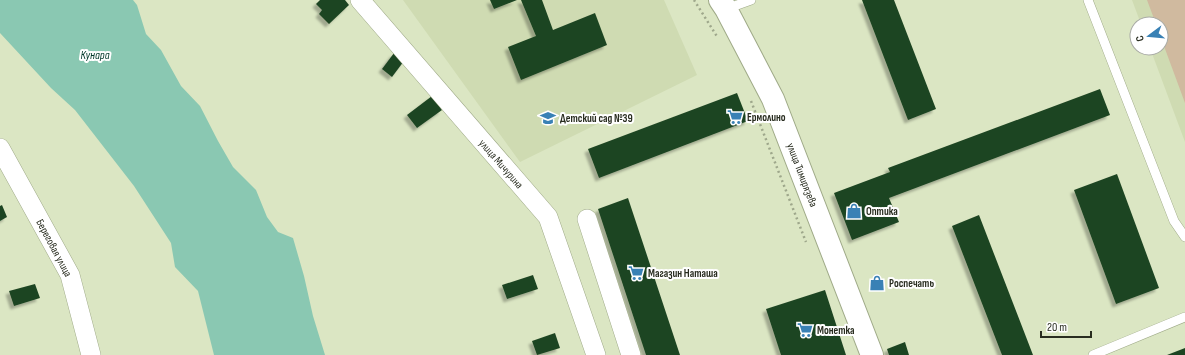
<svg xmlns="http://www.w3.org/2000/svg" width="1185" height="355" font-family="'Sofia Sans Condensed',sans-serif">
	<style>
		.built { fill: #cfdbb2 }
		.green { fill: #d0ba9f }
		.water { fill: #8ac8b2 }
		.building { fill: #1f4523; filter: url(#shadow) }
		.lines { fill: none; stroke-linecap: round; stroke-linejoin: round }
		.lane-casing { stroke: #9faa88; stroke-width: 10 }
		.street-casing { stroke: #9faa88; stroke-width: 20 }
		.secondary-casing { stroke: #9faa88; stroke-width: 24 }
		.path { stroke: #9ea78b; stroke-width: 2.5; stroke-dasharray: 2 3; stroke-linecap: butt }
		.lane { stroke: #fff; stroke-width: 9 }
		.street { stroke: #fff; stroke-width: 19 }
		.secondary { stroke: #fff; stroke-width: 22 }
		.labels { text-anchor: middle; dominant-baseline: central; stroke-width: 4; stroke-linejoin: round; paint-order: stroke }
		.poi-label { font-size: 11px; font-weight: bold; fill: #292d20; stroke: #fff; text-anchor: start }
		.street-label { font-size: 11px; fill: #292d20; stroke: #fff }
		.water-label { font-size: 12px; font-style: italic; fill: #003729; stroke: #fff }
	</style>
	<defs>
		<filter id="shadow"><feDropShadow dx="-3.5" dy="3.5" stdDeviation="1" flood-color="#0004"/></filter>
	</defs>
	<rect width="100%" height="100%" fill="#dbe6c3"/>
	<!-- built -->
	<path class="built" d="M 403,0 L 664,0 L 697,75 L 520,162 Z
		M 1132,0 L 1185,0 L 1185,142 L 1150,48 L 1161,48 L 1161,24 L 1141,24 Z"/>
	<!-- green -->
	<path class="green" d="M 1147,0 L 1185,0 L 1185,103 L 1161,38 L 1161,24 L 1156,24 Z"/>
	<!-- water -->
	<path class="water" d="M 0,0 L 133,0 L 137,5 L 146,34 L 161,50 L 181,86 L 200,106 L 218,141 L 233,167 L 256,190 L 267,217 L 278,232 L 293,238 L 304,276 L 313,316 L 325,355 L 214,355 L 198,291 L 175,267 L 171,243 L 134,186 L 75,110 L 51,88 L 0,33 Z"/>
	<!-- building -->
	<path class="building" d="M 320,0 L 345,0 L 349,5 L 329,24 L 319,14 L 322,10 L 316,4 Z
		M 490,0 L 517,0 L 494,9 Z
		M 521,0 L 542,0 L 553,30 L 595,13 L 607,45 L 521,80 L 508,47 L 536,36 Z
		M 862,0 L 894,0 L 936,109 L 908,120 Z
		M 394,53 L 404,61 L 392,77 L 382,69 Z
		M 1100,89 L 1110,115 L 889,198 L 899,222 L 852,240 L 834,193 L 890,172 L 888,168 Z
		M 737,93 L 748,121 L 599,178 L 588,149 Z
		M 432,96 L 442,110 L 417,128 L 407,115 Z
		M 1117,174 L 1159,288 L 1116,304 L 1074,190 Z
		M 628,198 L 680,355 L 646,355 L 598,209 Z
		M 2,205 L 7,217 L 0,221 L 0,206 Z
		M 979,215 L 1033,355 L 1002,355 L 952,226 Z
		M 533,275 L 538,289 L 507,299 L 502,285 Z
		M 35,284 L 40,298 L 14,306 L 9,291 Z
		M 825,290 L 846,355 L 781,355 L 766,309 Z
		M 555,333 L 560,348 L 537,355 L 532,341 Z
		M 905,342 L 909,355 L 889,355 L 887,349 Z
		M 1185,348 L 1185,355 L 1167,355 Z"/>
	<g class="lines">
		<defs>
			<path id="lane" d="M 1088,0 L 1174,221 L 1185,237
				M 726,9 L 751,0
				M 1093,355 L 1185,317"/>
			<path id="street" d="M 360,0 L 548,217 L 596,355
				M 0,148 L 70,275 L 91,355
				M 587,219 L 631,355"/>
			<path id="secondary" d="M 720,0 L 726,9 L 773,99 L 872,355"/>
		</defs>
		<!-- lane casing -->
		<use href="#lane" class="lane-casing"/>
		<!-- street casing -->
		<use href="#street" class="street-casing"/>
		<!-- secondary casing -->
		<use href="#secondary" class="secondary-casing"/>
		<!-- path -->
		<path class="path" d="M 694,0 L 718,38
			M 751,101 L 806,242"/>
		<!-- lane -->
		<use href="#lane" class="lane"/>
		<!-- street -->
		<use href="#street" class="street"/>
		<!-- secondary -->
		<use href="#secondary" class="secondary"/>
	</g>
	<!-- icons -->
	<defs>
		<symbol id="supermarket-bare" viewBox="-9 -9 18 18"><path d="M-6-5.5h2.5l.6 2H6L4.5 2H-2.5L-4.4-4H-6ZM-1.5 3.2a1.3 1.3 0 1 0 .1 0ZM3 3.2a1.3 1.3 0 1 0 .1 0Z" fill="#3981b5" stroke="#fff" stroke-width="2.5" paint-order="stroke"/></symbol>
		<symbol id="school-bare" viewBox="-9 -9 18 18"><path d="M0-5L7-2L0 1L-7-2ZM-4 1L0 2.5L4 1V4Q0 6-4 4Z" fill="#3981b5" stroke="#fff" stroke-width="2.5" paint-order="stroke"/></symbol>
		<symbol id="shop-bare" viewBox="-9 -9 18 18"><path d="M-5-2.5h2.3a2.7 3.5 0 0 1 5.4 0H5L5.5 6h-11ZM-1.5-2.5h3a1.5 2.3 0 0 0-3 0Z" fill="#3981b5" stroke="#fff" stroke-width="2.5" paint-order="stroke"/></symbol>
	</defs>
	<g fill-rule="evenodd">
		<use href="#supermarket-bare" x="724" y="106" width="22" height="22"/>
		<use href="#school-bare" x="537" y="107" width="22" height="22"/>
		<use href="#shop-bare" x="843" y="200" width="22" height="22"/>
		<use href="#supermarket-bare" x="625" y="262" width="22" height="22"/>
		<use href="#shop-bare" x="866" y="272" width="22" height="22"/>
		<use href="#supermarket-bare" x="794" y="319" width="22" height="22"/>
	</g>
	<g class="labels">
		<!-- poi labels -->
		<g class="poi-label">
			<text x="747" y="117">Ермолино</text>
			<text x="560" y="118">Детский сад №39</text>
			<text x="866" y="211">Оптика</text>
			<text x="648" y="273">Магазин Наташа</text>
			<text x="889" y="283">Роспечать</text>
			<text x="817" y="330">Монетка</text>
		</g>
		<!-- street labels -->
		<g class="street-label">
			<text transform="translate(501 164) rotate(49)">улица Мичурина</text>
			<text transform="translate(802 175) rotate(69)">улица Тимирязева</text>
			<text transform="translate(54 248) rotate(62)">Береговая улица</text>
		</g>
		<!-- water labels -->
		<g class="water-label">
			<text x="95" y="55">Кунара</text>
		</g>
	</g>
	<!-- north arrow -->
	<g transform="translate(1149 36) rotate(254)"><circle r="19" fill="#ffffff" stroke="#a9aba6"/>
	<path d="M0-3L7 15L0 10L-7 15Z" fill="#3981b5"/>
	<text y="-6" font-size="11" font-weight="bold" text-anchor="middle" fill="#292d20">С</text>
	</g>
	<!-- scale -->
	<path d="M1041 331v6h50v-6" fill="none" stroke="#292d20" stroke-width="2"/>
	<text x="1047" y="331" font-size="12" fill="#292d20" stroke="#ffffff" stroke-width="3" paint-order="stroke">20 m</text>
</svg>
